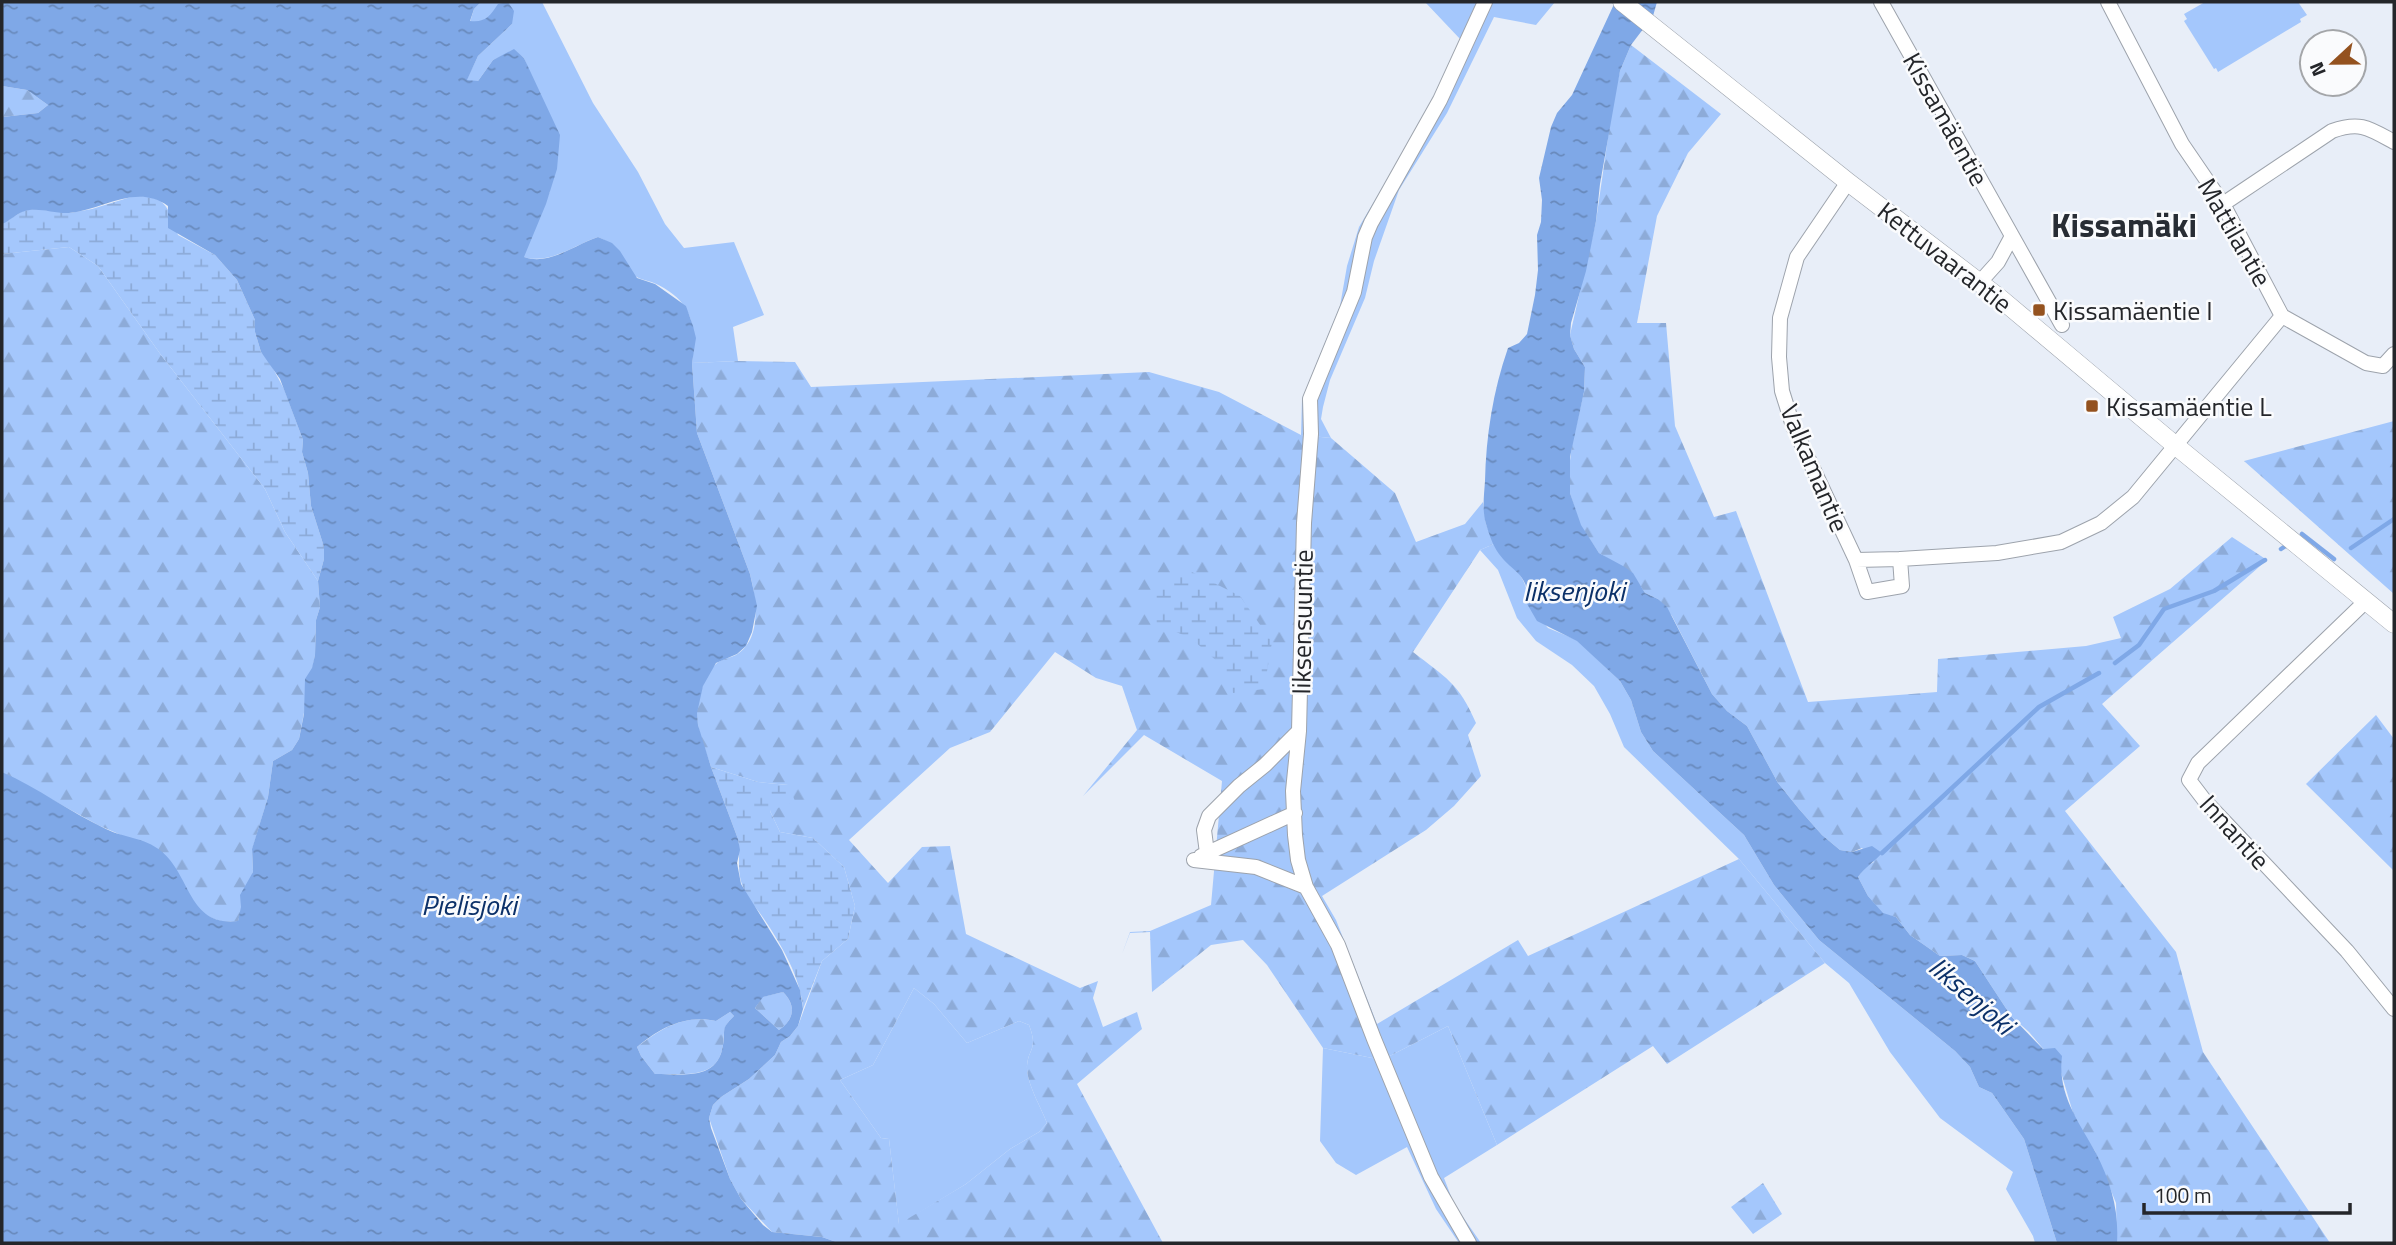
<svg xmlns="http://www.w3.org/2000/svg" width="2396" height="1245" font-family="'Titillium Web',sans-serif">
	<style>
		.green { fill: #a4c7fc }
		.forest { fill: url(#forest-firs); fill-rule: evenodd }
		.wetland { fill: url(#wetland-marsh) }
		.water { fill: url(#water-ripples); fill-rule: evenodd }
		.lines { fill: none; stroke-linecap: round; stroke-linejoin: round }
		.stream { stroke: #7fa8e7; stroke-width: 4.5 }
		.minor-casing { stroke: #9da3ac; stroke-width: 16 }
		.tertiary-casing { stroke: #9da3ac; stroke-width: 19 }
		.minor { stroke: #fff; stroke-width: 14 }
		.tertiary { stroke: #fff; stroke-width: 18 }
		.poi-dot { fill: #94521f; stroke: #fafbfd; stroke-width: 2.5 }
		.labels { text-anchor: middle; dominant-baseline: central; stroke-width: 5; stroke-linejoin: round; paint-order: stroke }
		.street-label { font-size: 26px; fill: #24262a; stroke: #fafbfd }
		.poi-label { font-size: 26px; fill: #24262a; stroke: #fafbfd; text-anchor: start }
		.water-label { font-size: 28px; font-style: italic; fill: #0c3169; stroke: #fafbfd }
		.district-label { font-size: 33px; font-weight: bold; fill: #282d34; stroke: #fafbfd }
	</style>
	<defs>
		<pattern id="forest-firs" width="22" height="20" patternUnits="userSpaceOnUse" patternTransform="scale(1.75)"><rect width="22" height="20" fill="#a4c7fc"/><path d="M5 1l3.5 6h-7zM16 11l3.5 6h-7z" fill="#8dabd8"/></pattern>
		<pattern id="wetland-marsh" width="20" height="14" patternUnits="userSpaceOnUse" patternTransform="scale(1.75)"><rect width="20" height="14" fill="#a4c7fc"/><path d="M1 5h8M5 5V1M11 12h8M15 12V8" fill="none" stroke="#8dabd8"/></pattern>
		<pattern id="water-ripples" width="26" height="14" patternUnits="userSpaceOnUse" patternTransform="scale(1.75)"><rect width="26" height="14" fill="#7fa8e7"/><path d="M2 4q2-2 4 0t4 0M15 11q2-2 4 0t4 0" fill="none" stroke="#6889bb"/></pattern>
	</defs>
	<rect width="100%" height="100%" fill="#e8eef8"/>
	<!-- green -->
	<path class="green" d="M 481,2 L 542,2 L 593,103 L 638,172 L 665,224 L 684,248 L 734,242 L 764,315 L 733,327 L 738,361 L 692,363 C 697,325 692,300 654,283 C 647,280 640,280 634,275 C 618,257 626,249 598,237 C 574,245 550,265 523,257 L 550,191 L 533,81 L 524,58 L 514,50 L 493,60 L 478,81 L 466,81 L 478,56 L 512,24 L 491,15 L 482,22 L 470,22 L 474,9 Z
		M 1425,2 L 1555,2 L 1536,25 L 1494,17 L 1447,113 L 1399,190 L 1374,261 L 1365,298 L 1330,380 L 1323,407 L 1321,419 L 1331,438 L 1301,435 L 1302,399 L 1340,306 L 1347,266 L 1359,227 L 1432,104 L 1461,40 Z
		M 2205,2 L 2298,2 L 2307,15 L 2300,19 L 2301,22 L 2218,72 L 2216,68 L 2214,69 L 2184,21 L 2187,19 L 2184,14 Z
		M 1494,544 C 1506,567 1531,573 1526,602 L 1548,628 L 1577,640 L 1620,681 L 1631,700 L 1641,732 L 1653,751 L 1744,835 L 1774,885 L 1819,940 L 1955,1051 L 1970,1067 L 1979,1087 L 1992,1093 L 2024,1139 L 2057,1243 L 2035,1243 L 2033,1236 L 2006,1189 L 2013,1172 L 1940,1118 L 1890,1052 L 1849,983 L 1825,963 L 1739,859 L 1624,747 L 1610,714 L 1594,686 L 1572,665 L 1536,641 L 1517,618 L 1498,570 L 1480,550 Z
		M 914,988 L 934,1004 L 967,1043 L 1019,1021 L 1029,1025 C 1039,1051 1027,1048 1027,1069 C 1028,1086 1041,1107 1047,1123 L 1039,1132 L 1010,1149 L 966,1184 L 899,1225 L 889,1139 L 881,1138 L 840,1080 L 873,1065 Z
		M 1448,1026 L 1497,1145 L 1444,1178 L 1454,1204 L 1481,1243 L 1459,1243 L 1436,1209 L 1407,1147 L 1356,1175 L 1336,1163 L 1320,1141 L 1323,1048 L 1382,1060 Z"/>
	<!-- forest -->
	<path class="forest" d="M 1631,45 L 1721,114 L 1688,153 L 1657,216 L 1637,323 L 1666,323 L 1675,426 L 1714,517 L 1736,511 L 1808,702 L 1937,692 L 1938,659 L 2086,646 L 2121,638 L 2113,617 L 2170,589 L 2232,537 L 2267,560 L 2102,704 L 2140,746 L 2065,811 L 2176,952 L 2203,1052 L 2330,1243 L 2117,1243 L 2116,1203 L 2095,1151 L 2076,1123 L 2060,1069 L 2029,1032 L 2011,1016 L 1975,961 L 1962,955 L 1940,956 L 1910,935 L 1896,917 L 1883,914 L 1868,896 L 1858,877 L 1865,867 L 1874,862 L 1862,848 L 1852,852 L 1840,850 L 1822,835 L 1799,809 L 1778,783 L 1747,726 L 1727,711 L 1712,694 L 1672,616 L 1658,599 L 1645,593 L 1632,573 L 1599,553 L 1580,525 L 1570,493 L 1569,469 L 1572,444 L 1584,392 L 1585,367 L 1574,349 L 1570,335 L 1596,221 L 1614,96 L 1620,71 Z
		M 2,86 L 27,90 L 48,105 L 38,113 L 2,117 Z
		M 69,247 L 98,266 L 161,355 L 265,489 L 285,532 L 318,581 L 320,607 L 316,620 L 315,655 L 299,739 L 292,750 L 273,761 L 268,797 L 252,850 L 253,872 L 238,921 C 222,923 213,920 200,911 L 121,835 L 98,825 L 2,772 L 2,254 Z
		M 738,361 L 795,362 L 811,387 L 1149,372 L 1219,392 L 1301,435 L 1331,438 L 1395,493 L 1416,542 L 1465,524 L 1483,502 L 1486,524 L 1494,544 L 1480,550 L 1413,652 C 1445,677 1459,683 1476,723 L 1468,735 L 1481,776 L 1454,806 L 1426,830 L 1322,896 L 1336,920 L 1377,1024 L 1518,940 L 1528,956 L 1739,859 L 1825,963 L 1667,1064 L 1653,1046 L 1497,1145 L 1448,1026 L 1382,1060 L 1323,1048 L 1267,965 L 1243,940 L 1211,945 L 1152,992 L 1150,932 L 1130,933 L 1122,954 L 1098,981 L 1093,998 L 1103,1027 L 1137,1012 L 1142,1029 L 1077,1084 L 1163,1243 L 839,1243 L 822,1237 L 772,1232 L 741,1199 L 730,1179 L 709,1118 L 713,1105 L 721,1097 L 749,1079 L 775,1055 L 781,1042 L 790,1036 L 798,1026 L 822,961 L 848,939 L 855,906 L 844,867 L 813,838 L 780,832 L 770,811 L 788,785 L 758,782 L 711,767 C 706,750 697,732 697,714 C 697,699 705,674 716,664 C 721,659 730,658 736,655 C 763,639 756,598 750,574 L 697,433 L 692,363 ZM 1055,652 L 1096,678 L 1122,686 L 1137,730 L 1083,796 L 1144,735 L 1222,781 L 1211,905 L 1150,931 L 1130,932 L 1122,954 L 1098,981 L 1080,988 L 966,934 L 950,846 L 922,847 L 888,883 L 849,840 L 950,748 L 990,732 ZM 914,988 L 934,1004 L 967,1043 L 1019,1021 L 1029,1025 C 1039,1051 1027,1048 1027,1069 C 1028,1086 1041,1107 1047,1123 L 1039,1132 L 1010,1149 L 966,1184 L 899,1224 L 889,1139 L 881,1138 L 840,1080 L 873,1065 Z
		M 2394,421 L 2394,594 L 2244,461 Z
		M 2376,715 L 2394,739 L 2394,871 L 2306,784 Z
		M 783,992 C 796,1005 795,1019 779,1030 L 755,1008 L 762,997 Z
		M 730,1012 L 734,1016 C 722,1028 725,1029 723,1045 C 718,1081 683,1073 655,1074 L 641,1056 L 637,1047 C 661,1028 685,1014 716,1021 Z
		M 1763,1183 L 1782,1214 L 1753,1234 L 1731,1207 Z"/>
	<!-- wetland -->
	<path class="wetland" d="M 134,196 C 167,195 168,208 178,235 L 215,255 L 237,280 L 255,320 L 255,332 L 261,352 L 269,361 L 284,389 L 303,440 L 302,452 L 308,473 L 311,506 L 324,547 L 324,559 L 318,581 L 285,532 L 265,489 L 161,355 L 98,266 L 69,247 L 2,254 L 2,224 L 23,211 L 34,209 L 70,213 L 92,209 Z
		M 1186,569 L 1240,596 L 1272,642 L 1264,689 L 1233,693 L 1221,665 L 1192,639 L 1156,623 L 1156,588 Z
		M 711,767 L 758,782 L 788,785 L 795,801 L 770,811 L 780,832 L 813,838 L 844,867 L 855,906 L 848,939 L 822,961 L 803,1009 C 801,978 781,944 764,919 C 757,908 747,899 743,887 C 736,870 741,856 738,839 Z"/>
	<!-- water -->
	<path class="water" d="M 2,2 L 481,2 L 474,9 L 470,21 C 485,23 490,16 498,4 L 508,2 L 514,11 L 512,24 L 478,56 L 467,80 L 478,81 L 493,60 L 514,49 L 524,58 L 560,135 L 557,169 L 546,204 L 524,257 C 549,266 574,245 598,237 L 612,243 L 620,251 L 637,278 L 655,284 L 686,306 L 693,326 L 696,338 L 692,363 L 697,433 L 750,574 L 757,606 L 752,632 L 746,646 L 737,654 L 716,663 L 703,686 L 697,713 L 698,725 L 711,767 L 738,839 L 740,850 L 737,863 L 741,884 L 782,950 L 800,990 L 803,1009 L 798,1026 L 790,1036 L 781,1042 L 775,1055 L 749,1079 L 721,1097 L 713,1105 L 709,1118 L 711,1128 L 730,1179 L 741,1199 L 763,1225 L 772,1232 L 822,1237 L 839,1243 L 2,1243 L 2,772 C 38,788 70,812 106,829 C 124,838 144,837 161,851 C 191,875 188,927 238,921 L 241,907 L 240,895 L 253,872 L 252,849 L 268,797 L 273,761 L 292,750 L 299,739 L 304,714 L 305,679 L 312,668 L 315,655 L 316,620 L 320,607 L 318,581 L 324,559 L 324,547 L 311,506 L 308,473 L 302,452 L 303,440 L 280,379 L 261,352 L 255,332 L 255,320 L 237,280 L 215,255 L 168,228 L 168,206 C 136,183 103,210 69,213 C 55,214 39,207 25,211 C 17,213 10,221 2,224 L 2,117 L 38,113 L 48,105 L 27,90 L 2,86 ZM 783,992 C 796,1005 795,1019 779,1030 L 755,1008 L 763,997 ZM 730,1012 L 734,1016 C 720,1030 726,1028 723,1045 C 718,1081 683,1074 655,1074 L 641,1056 L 637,1047 C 659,1028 686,1014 716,1021 Z
		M 1615,2 L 1657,2 L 1653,16 L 1631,45 L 1620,71 L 1600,184 L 1596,221 L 1586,271 L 1571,323 L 1570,335 L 1574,349 L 1585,367 L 1584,392 L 1570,457 L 1570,493 L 1581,525 L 1599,553 L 1623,566 L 1633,573 L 1645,593 L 1658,599 L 1667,607 L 1712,694 L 1727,711 L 1747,726 L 1778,783 L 1799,809 L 1822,835 L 1840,850 L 1852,852 L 1872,846 L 1882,853 C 1874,862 1865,867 1858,877 L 1868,896 L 1883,913 L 1896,917 L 1910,935 L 1940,956 L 1962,955 L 1975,961 L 2011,1016 L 2043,1049 L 2055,1048 L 2062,1056 C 2057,1094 2079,1122 2096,1153 C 2111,1183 2119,1210 2117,1243 L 2057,1243 L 2024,1139 L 1992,1093 L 1979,1087 L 1970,1067 L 1955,1051 L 1819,940 L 1774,885 L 1744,835 L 1653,751 L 1641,732 L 1631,700 L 1620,681 L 1577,641 L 1537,621 L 1526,602 C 1531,575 1513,573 1499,554 C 1493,546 1489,534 1486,524 C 1482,510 1484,496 1485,481 C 1486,436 1493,391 1508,348 L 1519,343 L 1527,334 L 1535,295 L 1538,270 L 1537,235 L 1541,222 L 1542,200 L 1539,178 L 1551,127 L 1557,113 L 1572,95 Z"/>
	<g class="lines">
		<!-- stream -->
		<path class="stream" d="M 2302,534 L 2334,559
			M 2351,548 L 2394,519
			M 2281,549 L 2284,547
			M 2115,663 L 2139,645 L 2164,609 L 2214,591 L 2265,560
			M 1882,853 L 2039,707 L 2099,673"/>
		<defs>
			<path id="minor" d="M 1881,2 L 2062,325
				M 1848,182 L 1797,257 L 1780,318 L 1779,357 L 1782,391 L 1793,426 L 1856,560 L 1900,559 L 1997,553 L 2061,542 L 2101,523 L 2133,497 L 2282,316 L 2223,204 L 2182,144 L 2108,2
				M 2223,204 L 2332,131 C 2360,121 2369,128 2394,142
				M 1980,282 L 1998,262 L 2012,236
				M 2282,316 L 2366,363 L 2383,366 L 2394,354
				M 1856,560 L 1867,592 L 1902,586 L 1900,559
				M 2366,601 L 2198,763 L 2189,780 L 2205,801 L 2347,951 L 2394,1009
				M 1207,853 L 1204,830 L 1209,816 L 1239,786 L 1265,765 L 1299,731
				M 1201,856 L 1295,813
				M 1194,860 L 1256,867 L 1306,887
				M 1469,1243 L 1431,1177 L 1374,1039 L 1338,945 L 1306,887 L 1298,860 L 1295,835 L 1293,791 L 1299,731 L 1304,523 L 1311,434 L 1310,399 L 1354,292 L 1365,237 L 1371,223 L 1440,100 L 1485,2"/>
			<path id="tertiary" d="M 1622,2 L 1848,182 L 2001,299 L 2176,446 L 2394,624"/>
		</defs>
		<!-- minor casing -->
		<use href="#minor" class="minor-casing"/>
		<!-- tertiary casing -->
		<use href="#tertiary" class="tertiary-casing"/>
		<!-- minor -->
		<use href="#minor" class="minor"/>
		<!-- tertiary -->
		<use href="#tertiary" class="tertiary"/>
	</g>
	<!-- markers -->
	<g class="poi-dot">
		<rect x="2032" y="303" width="14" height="14" rx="3.5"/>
		<rect x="2085" y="399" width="14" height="14" rx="3.5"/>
	</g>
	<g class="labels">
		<!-- street labels -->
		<g class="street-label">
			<text transform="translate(1946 119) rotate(61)">Kissamäentie</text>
			<text transform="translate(2235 232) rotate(60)">Mattilantie</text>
			<text transform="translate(1945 257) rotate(38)">Kettuvaarantie</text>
			<text transform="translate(1815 468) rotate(67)">Valkamantie</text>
			<text transform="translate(1302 622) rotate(-89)">Iiksensuuntie</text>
			<text transform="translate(2235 832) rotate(48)">Innantie</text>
		</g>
		<!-- poi labels -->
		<g class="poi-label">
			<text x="2053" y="310">Kissamäentie I</text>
			<text x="2106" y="406">Kissamäentie L</text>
		</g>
		<!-- water labels -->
		<g class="water-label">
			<text x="1574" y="590">Iiksenjoki</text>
			<text x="469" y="904">Pielisjoki</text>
			<text transform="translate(1972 995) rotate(41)">Iiksenjoki</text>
		</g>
		<!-- district labels -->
		<g class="district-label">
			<text x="2124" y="225">Kissamäki</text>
		</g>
	</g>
	<!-- border -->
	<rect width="2396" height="1245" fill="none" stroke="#24262a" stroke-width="7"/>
	<!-- north arrow -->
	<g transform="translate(2333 63) rotate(248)"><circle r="33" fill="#fafbfd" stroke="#a4a6a9" stroke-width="2"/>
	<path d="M0-5L12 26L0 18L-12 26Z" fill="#94521f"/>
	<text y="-10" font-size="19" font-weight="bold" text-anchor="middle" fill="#24262a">N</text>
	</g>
	<!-- scale -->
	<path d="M2144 1203v10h206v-10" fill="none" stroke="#24262a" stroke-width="3.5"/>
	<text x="2154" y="1203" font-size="21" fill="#24262a" stroke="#fafbfd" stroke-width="5" paint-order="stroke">100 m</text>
</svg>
